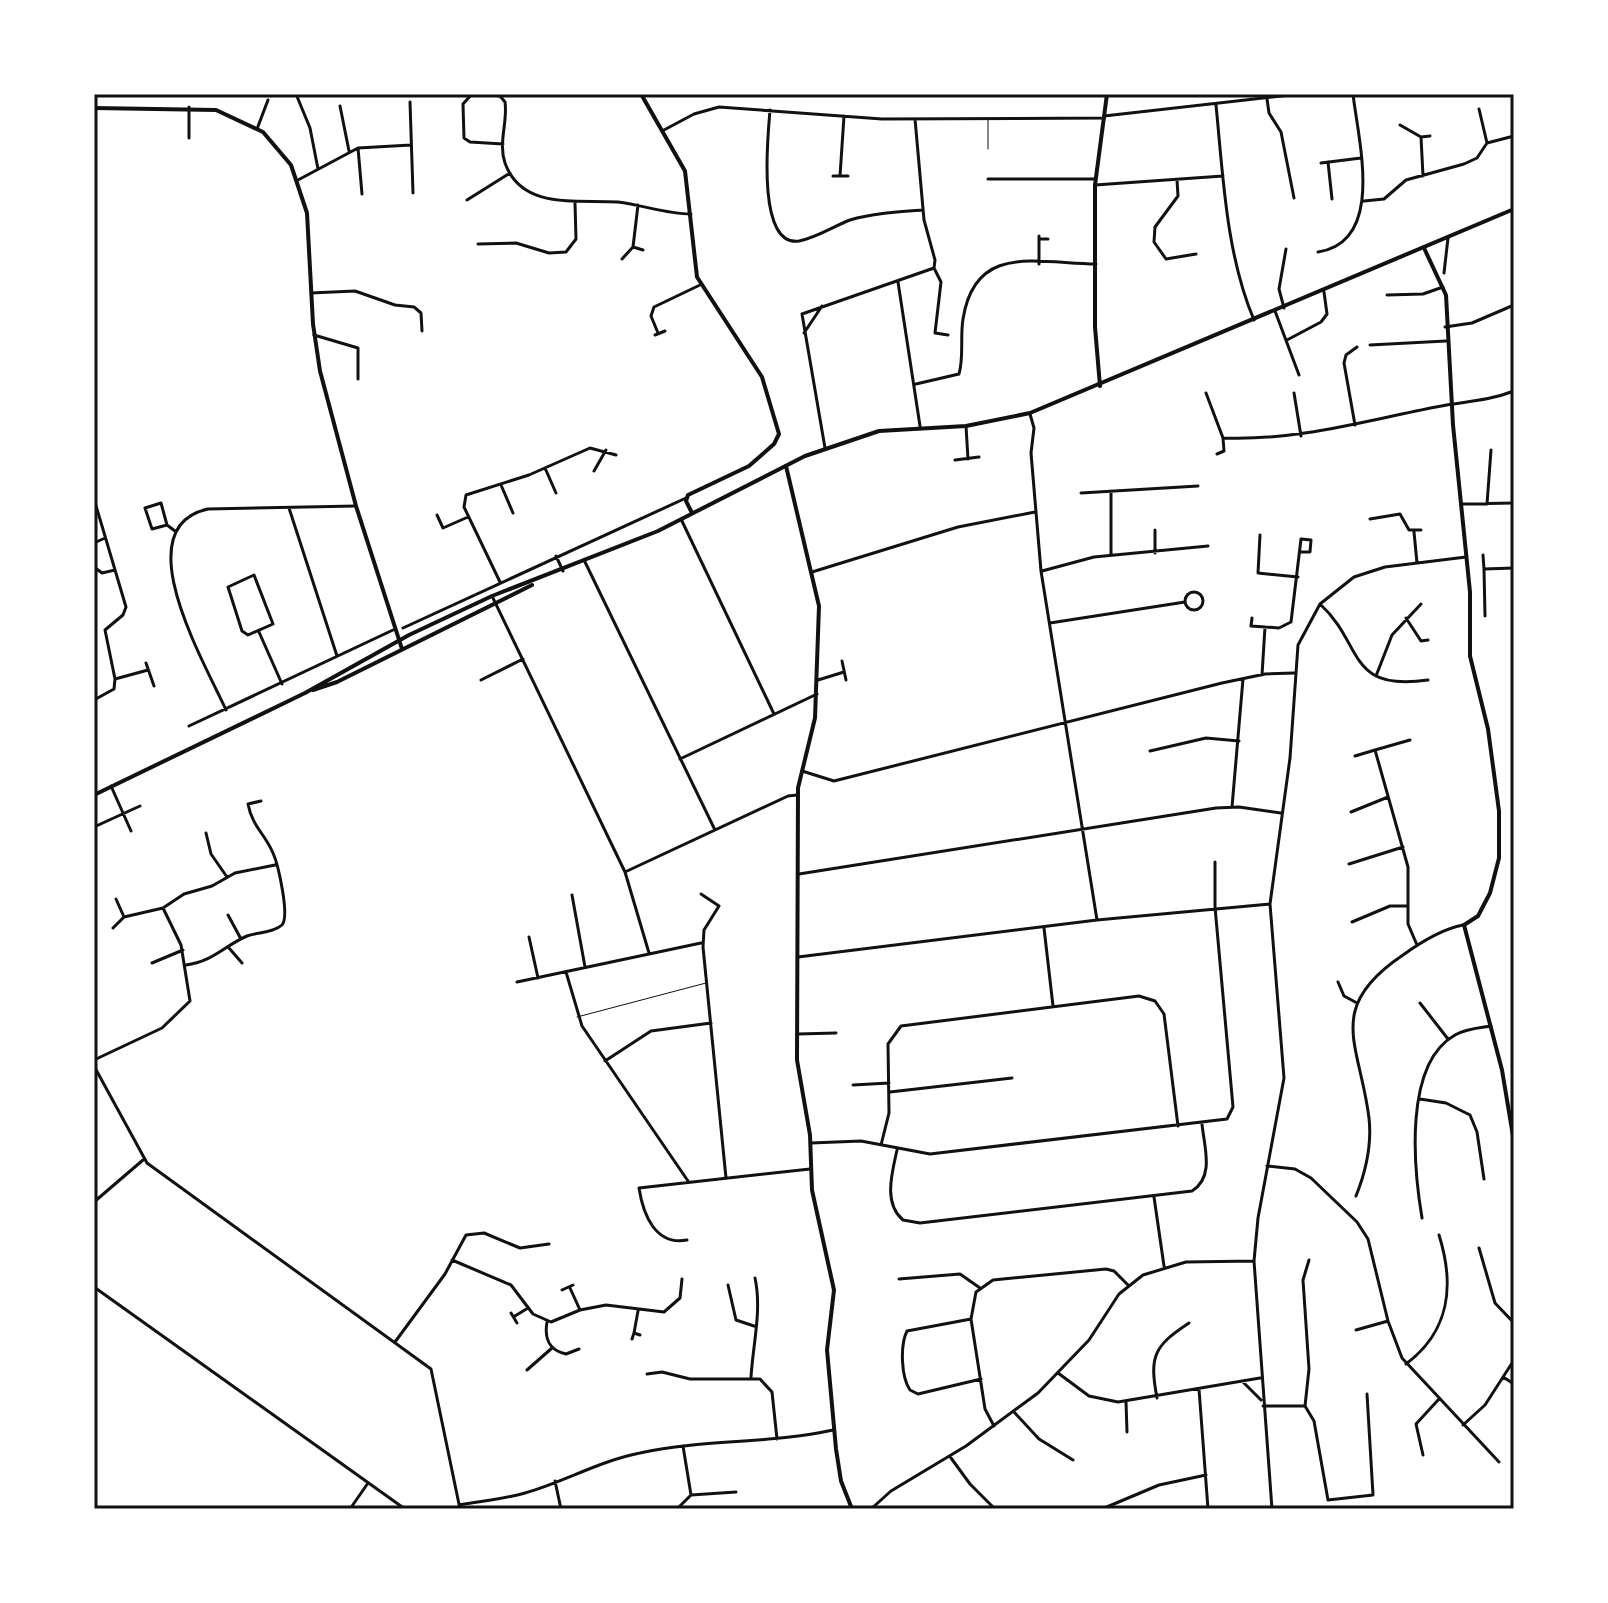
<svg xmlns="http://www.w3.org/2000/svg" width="1608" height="1603" font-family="'PT Sans Narrow',sans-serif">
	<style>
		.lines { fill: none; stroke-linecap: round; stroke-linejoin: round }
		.service { stroke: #111; stroke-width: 1 }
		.minor { stroke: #111; stroke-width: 3 }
		.tertiary { stroke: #111; stroke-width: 4 }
		.secondary { stroke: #111; stroke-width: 4 }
		.primary { stroke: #111; stroke-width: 4 }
		.neatline { fill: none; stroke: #111; stroke-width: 3 }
	</style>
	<rect width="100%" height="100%" fill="#fff"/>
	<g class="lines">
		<!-- service -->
		<path class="service" d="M 988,120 L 988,149
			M 577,1017 L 706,983"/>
		<!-- minor -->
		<path class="minor" d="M 296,94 L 310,128 L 318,169
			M 472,94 L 463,104 L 464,138 L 470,142 L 503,144
			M 481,94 L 500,96 L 505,102 C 508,121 498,143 505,163 C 522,211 579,199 618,202 C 643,205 666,214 691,214
			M 1267,99 L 1269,113 L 1281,132 L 1294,198
			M 410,102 L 413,193
			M 1216,105 C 1223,175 1226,254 1254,320
			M 340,106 L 349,151
			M 1479,109 L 1487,143
			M 770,110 C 768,135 756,247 799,241 C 816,238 834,226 850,220 C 874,213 899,212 923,210
			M 1104,116 L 1299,94
			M 915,119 L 924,220 L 935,260 L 934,268 L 941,282 L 935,333 L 948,335
			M 1400,125 L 1421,137 L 1430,136
			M 257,129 L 268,100
			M 664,130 L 694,114 L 719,107 L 882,119 L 1104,118
			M 1421,137 L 1423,176
			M 189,138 L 189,107
			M 358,148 L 362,194
			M 1328,162 L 1332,199
			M 1321,163 L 1361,158
			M 833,176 L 848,176
			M 840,176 L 844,116
			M 988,179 L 1095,179
			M 298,180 L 358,148 L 411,145
			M 1177,180 L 1178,196 L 1155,227 L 1154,242 L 1166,259 L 1196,254
			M 1095,185 L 1223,176
			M 467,200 L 510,173
			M 1364,201 L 1384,199 L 1406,180 L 1464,164 L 1477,158 L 1487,143 L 1514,136
			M 1039,236 L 1039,264
			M 1039,239 L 1048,239
			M 478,244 L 516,243 L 549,253 L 566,252 L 576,239 L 575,203
			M 633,247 L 643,250
			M 1318,252 C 1386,242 1358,140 1353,94
			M 622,259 L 633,247 L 638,205
			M 1444,273 L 1448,238
			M 898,282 L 920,426
			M 311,293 L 355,291 L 395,305 L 414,307 L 421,313 L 422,331
			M 1387,295 L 1423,294 L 1443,287
			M 1284,308 L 1279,289 L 1286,249
			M 1275,311 L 1299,375
			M 1445,327 L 1472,323 L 1514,305
			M 658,333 L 651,316 L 654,307 L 700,285
			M 804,333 L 822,306
			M 314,335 L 358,348 L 358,379
			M 655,335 L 665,331
			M 1287,340 L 1321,322 L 1327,314 L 1324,292
			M 1370,345 L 1446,341
			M 916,384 L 959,374 C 964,357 960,337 963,319 C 975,243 1036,263 1096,264
			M 1206,393 L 1223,438
			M 1294,393 L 1301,436
			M 1030,414 L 1034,428 L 1031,453 L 1041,571 L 1097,920
			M 1355,425 L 1344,363 L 1346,355 L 1357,347
			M 966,426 L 968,459
			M 825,448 L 802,314 L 934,268
			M 1217,454 L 1224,451 L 1223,438 C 1297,441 1364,421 1436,407 C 1465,401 1485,402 1514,391
			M 955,460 L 979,457
			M 545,468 L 556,493
			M 594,471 L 606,450
			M 501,485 L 513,513
			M 1111,491 L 1111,555
			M 1081,493 L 1198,486
			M 94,499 L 126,607 L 123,615 L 105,630 L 115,679 L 114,689 L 94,700
			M 1461,504 L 1514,503
			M 1487,504 L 1491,450
			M 289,508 L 337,656
			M 437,515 L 443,528 L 468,517
			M 681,519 L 774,714
			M 1370,519 L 1400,514 L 1409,530 L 1421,530
			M 167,525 L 161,503 L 145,508 L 152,529 L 167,525 L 175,531
			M 1155,530 L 1155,553
			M 1414,532 L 1417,563
			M 1260,535 L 1258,573 L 1298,577
			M 94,543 L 105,538
			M 1483,555 L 1484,569
			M 556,556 L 563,571
			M 585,562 L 715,830
			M 94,567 L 102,573 L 115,570
			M 1042,571 L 1094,557 L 1208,546
			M 812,572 L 958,527 L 1035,512
			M 254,575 L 273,624 L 248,635 L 242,631 L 228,587 Z
			M 500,582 L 464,507 L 466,495 L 529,475 L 590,448 L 616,455
			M1185 601a9 9 0 1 1 18 0a9 9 0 1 1-18 0Z
			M 492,596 L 625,872 L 649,953
			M 1320,604 C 1364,644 1346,692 1428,680
			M 1485,616 L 1484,569 L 1514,568
			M 1252,618 L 1251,626 L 1279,628 L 1291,622 L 1301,539 L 1311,540 L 1310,552 L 1300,552
			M 1406,618 L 1421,641 L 1428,640
			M 1050,623 L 1185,602
			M 403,628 L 686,498
			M 259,632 L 282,684
			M 842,661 L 846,680
			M 146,663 L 154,686
			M 1262,675 L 1265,627
			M 1376,676 L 1392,635 L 1421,604
			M 115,679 L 148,670
			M 481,680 L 523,659
			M 818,680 L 844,672
			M 226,710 C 206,665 124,527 208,509 L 356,506
			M 189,726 L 393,630
			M 1375,750 L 1410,740
			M 1150,751 L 1206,738 L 1239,741
			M 1355,756 L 1375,750 L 1408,867 L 1408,924 L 1417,945
			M 680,759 L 817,694
			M 802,771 L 834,781 L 1222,683 L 1265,674 L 1294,673
			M 111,786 L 131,831
			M 1232,807 L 1243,679
			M 1351,812 L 1388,797
			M 94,827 L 140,806
			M 206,833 L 211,854 L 227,877
			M 1349,864 L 1403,847
			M 625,872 L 788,796 L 797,795
			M 799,874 L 1216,808 L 1239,807 L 1281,813
			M 701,894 L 719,906 L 704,930 L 703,947 L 726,1178
			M 572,895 L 585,967
			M 116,899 L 124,917 L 163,908 L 184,894 L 212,886 L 235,873 L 275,865
			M 228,915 L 241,939
			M 1352,922 L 1390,906 L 1407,906
			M 113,928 L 124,917
			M 1044,928 L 1053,1006
			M 529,937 L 538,978
			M 229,948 L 242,963
			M 798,957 L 1097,920 L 1270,904
			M 152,963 L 183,950
			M 186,965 C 212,962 224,946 247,936 C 258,932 273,933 282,925 C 290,916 278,864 273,853 C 265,834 252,826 248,804 L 261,801
			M 566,972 L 582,1026 L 688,1181
			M 517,982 L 701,943
			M 1338,982 L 1344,996 L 1357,1003
			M 1420,1003 L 1448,1039
			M 798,1034 L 836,1033
			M 94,1060 L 162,1028 L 190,1001 L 181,945 L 163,908
			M 605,1061 L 651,1031 L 711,1023
			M 94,1066 L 147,1163 L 431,1369 L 460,1509
			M 853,1085 L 889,1083
			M 890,1092 L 1012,1078
			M 1420,1099 L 1446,1103 L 1470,1115 L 1477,1132 L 1484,1179
			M 811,1143 L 861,1141 L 930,1154 L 1227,1119 L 1233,1107 L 1215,907 L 1215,862
			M 881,1145 L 889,1113 L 888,1044 L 901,1026 L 1139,996 L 1155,1001 L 1164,1014 L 1178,1126
			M 897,1150 C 892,1173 883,1203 903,1220 L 920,1223 L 1192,1191 C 1215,1177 1204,1146 1202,1124
			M 1267,1166 L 1295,1169 L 1311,1178 L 1357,1222 L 1368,1239 L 1388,1321 L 1402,1358 L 1499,1462
			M 1356,1196 C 1366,1171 1372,1145 1369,1118 C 1360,1044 1324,1008 1403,955 C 1421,942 1442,929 1463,925
			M 1154,1197 L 1164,1266
			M 94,1202 L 143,1160
			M 1422,1218 C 1414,1170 1403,1064 1455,1035 C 1465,1029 1479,1028 1491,1026
			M 687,1240 C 655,1246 643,1214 639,1188 L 810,1169
			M 1479,1248 L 1495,1303 L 1514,1323
			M 452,1260 L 511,1285 L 533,1314 L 551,1322 L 580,1310 L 606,1305 L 664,1312 L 680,1298 L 682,1279
			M 899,1279 L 960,1274 L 980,1288
			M 728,1285 L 736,1320 L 754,1326
			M 94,1287 L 405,1509
			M 570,1288 L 580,1310
			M 562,1290 L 573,1285
			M 511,1313 L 517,1323
			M 515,1316 L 528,1308
			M 971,1319 L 907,1331 C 900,1345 901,1377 910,1390 L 918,1394 L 981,1379
			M 547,1322 C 544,1339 549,1350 566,1354 L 579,1349
			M 1356,1330 L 1388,1321
			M 634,1333 L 638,1311
			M 632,1339 L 634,1333 L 640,1335
			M 395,1342 L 445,1274 L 466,1235 L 484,1233 L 520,1248 L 549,1244
			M 1406,1364 C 1450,1331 1455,1286 1439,1235
			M 527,1370 L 552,1348
			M 1058,1373 L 1089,1396 L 1118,1402 L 1260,1378
			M 647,1374 L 662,1372 L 690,1379 L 760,1379 L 772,1392 L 777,1439
			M 751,1377 C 753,1344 762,1310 755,1278
			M 1503,1377 L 1514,1384
			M 1242,1381 L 1261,1400
			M 1199,1389 L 1208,1509
			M 1157,1398 C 1149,1356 1154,1346 1189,1323
			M 1126,1402 L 1127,1432
			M 1263,1406 L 1305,1406 L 1314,1421 L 1328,1500 L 1373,1495 L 1367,1394
			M 1305,1406 L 1309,1369 L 1303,1280 L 1309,1260
			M 1014,1412 L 1039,1439 L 1073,1460
			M 1463,1425 L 1485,1405 L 1514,1360
			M 994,1426 L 985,1409 L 971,1319 L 976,1292 L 993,1280 L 1106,1269 L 1114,1271 L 1129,1286
			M 1423,1455 L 1416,1424 L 1439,1399
			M 951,1458 L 970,1484 L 995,1509
			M 555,1481 L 561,1509
			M 691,1495 L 736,1492
			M 459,1505 C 481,1501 504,1499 525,1493 C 564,1482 599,1461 640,1453 C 704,1439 770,1444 833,1430
			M 350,1509 L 368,1483
			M 677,1509 L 691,1495 L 683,1446
			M 871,1509 L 891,1491 L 966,1446 L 1038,1393 L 1089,1340 L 1119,1294 L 1143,1275 L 1186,1262 L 1254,1261
			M 1102,1509 L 1159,1485 L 1206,1475
			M 1272,1509 L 1254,1261 L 1258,1218 L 1284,1078 L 1270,904 L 1290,758 L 1298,645 L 1320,604 L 1354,577 L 1385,567 L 1466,557"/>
		<!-- tertiary -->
		<path class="tertiary" d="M 641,94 L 685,171 L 697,277 L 762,377 L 779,434 L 774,444 L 749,466 L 688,495 L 686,501 L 692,513
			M 94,108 L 216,110 L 263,132 L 291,165 L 307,213 L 313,324 L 320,371 L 356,506 L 402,649
			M 1424,248 L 1446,295 L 1453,425 L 1470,592 L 1470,656 L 1488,729 L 1499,811 L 1499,858 L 1490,893 L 1478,916 L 1464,925 L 1502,1070 L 1514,1142
			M 786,466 L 819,606 L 815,718 L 798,788 L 797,1060 L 810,1135 L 812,1190 L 834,1290 L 827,1350 L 836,1449 L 841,1481 L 852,1509"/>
		<!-- secondary -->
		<path class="secondary" d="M 1100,386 L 1095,327 L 1095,185 L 1107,94"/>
		<!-- primary -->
		<path class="primary" d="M 313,690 L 337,682 L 532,585
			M 94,795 L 305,693 L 409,635 L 492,596 L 658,531 L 805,456 L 879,431 L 966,426 L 1030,413 L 1514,209"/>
	</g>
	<!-- border -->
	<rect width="1608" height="1603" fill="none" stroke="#ffffff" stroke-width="192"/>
	<rect x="96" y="96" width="1416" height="1411" class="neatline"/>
</svg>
